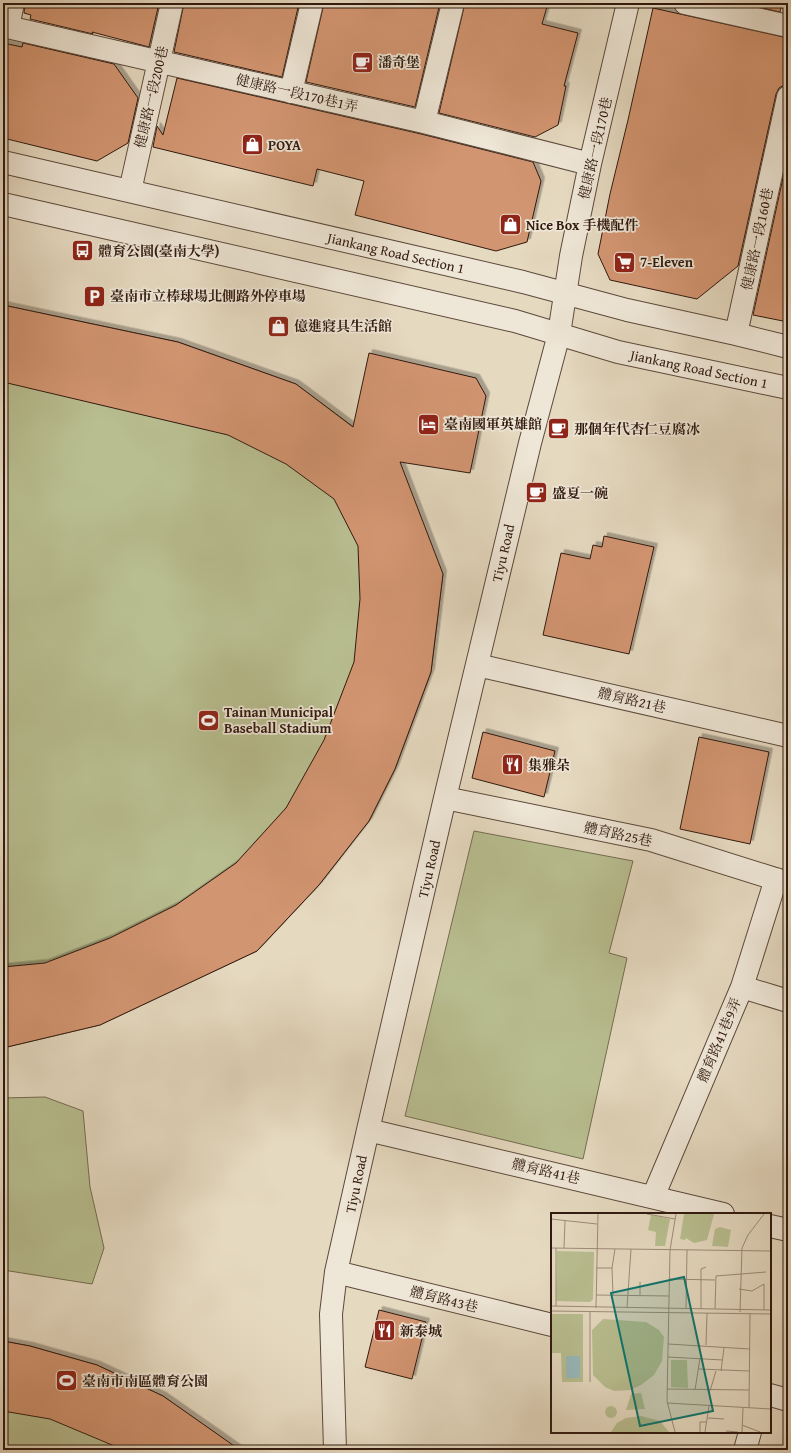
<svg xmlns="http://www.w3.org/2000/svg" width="791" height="1453" font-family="'Gentium Book Plus','Noto Serif TC',serif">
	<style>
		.green { fill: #b8be90; stroke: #746c50 }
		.building { fill: #d29571; stroke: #30190f; filter: url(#shadow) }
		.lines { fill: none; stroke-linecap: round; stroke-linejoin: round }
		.minor-casing { stroke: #5d493b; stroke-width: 24 }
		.minor { stroke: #eee6d6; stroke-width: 22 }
		.labels { text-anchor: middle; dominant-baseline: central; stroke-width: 3.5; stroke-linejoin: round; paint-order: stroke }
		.poi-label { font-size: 14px; font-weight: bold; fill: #30190f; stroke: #eee6d6; text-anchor: start }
		.street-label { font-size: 14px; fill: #30190f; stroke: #eee6d6 }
		.inset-road { fill: none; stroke: #9d8c79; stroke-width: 1 }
		.view { fill: #0f766e; fill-opacity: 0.15; stroke: #0f766e; stroke-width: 2 }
		.inset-edge { fill: none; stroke: #30190f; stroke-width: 2 }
	</style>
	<defs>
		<filter id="shadow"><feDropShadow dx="3.5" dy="-3.5" stdDeviation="0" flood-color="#0004"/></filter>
	</defs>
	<rect width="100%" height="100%" fill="#e5d9c0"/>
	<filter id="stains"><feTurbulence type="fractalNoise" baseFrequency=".005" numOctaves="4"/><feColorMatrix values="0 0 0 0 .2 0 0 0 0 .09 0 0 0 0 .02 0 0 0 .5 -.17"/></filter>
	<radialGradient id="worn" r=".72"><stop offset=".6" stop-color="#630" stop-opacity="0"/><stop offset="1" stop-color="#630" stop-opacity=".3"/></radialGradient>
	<!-- green -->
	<path class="green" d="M 3,305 L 178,342 L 296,384 L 359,431 L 443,574 L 431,672 L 395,769 L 369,821 L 319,885 L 257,951 L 100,1025 L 3,1048 Z
		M 474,831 L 633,861 L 609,953 L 627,958 L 583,1159 L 405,1116 Z
		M 45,1097 L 83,1111 L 90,1187 L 104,1248 L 92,1284 L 3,1270 L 3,1098 Z
		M 3,1341 L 30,1346 L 97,1365 L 163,1396 L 224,1439 L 233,1450 L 3,1450 Z"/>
	<!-- building -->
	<path class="building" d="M 25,3 L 159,3 L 149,47 L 92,32 L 93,34 L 30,19 L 31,15 L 24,13 Z
		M 184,3 L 299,3 L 282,77 L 174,52 Z
		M 324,3 L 440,3 L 415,107 L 306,82 Z
		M 465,3 L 548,3 L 542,24 L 578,33 L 564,86 L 566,86 L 558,125 L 535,137 L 439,113 Z
		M 742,3 L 782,3 L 780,12 Z
		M 653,8 L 788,38 L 788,85 L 784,85 L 779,88 L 776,94 L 738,266 L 697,299 L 610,280 L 598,254 L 610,194 L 628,120 Z
		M 3,43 L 22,47 L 23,43 L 114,64 L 138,98 L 128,143 L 97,161 L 3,138 Z
		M 177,78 L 421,134 L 533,162 L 541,181 L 527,242 L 496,251 L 355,215 L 364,181 L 317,169 L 313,186 L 153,147 L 157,126 L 163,135 Z
		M 788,155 L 788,322 L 753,315 Z
		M 3,305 L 178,342 L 296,384 L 353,427 L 369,353 L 476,378 L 486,396 L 470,473 L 400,462 L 443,574 L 431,672 L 395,769 L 369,821 L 319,885 L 257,951 L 100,1025 L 3,1048 L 3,967 L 45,963 L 110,938 L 176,905 L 236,863 L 286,808 L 324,740 L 354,662 L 360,599 L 358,546 L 334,499 L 286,464 L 228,435 L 3,382 Z
		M 604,536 L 654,547 L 629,654 L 543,635 L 561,553 L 590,559 L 593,545 L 602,547 Z
		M 483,732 L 555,751 L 544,797 L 472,778 Z
		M 699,737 L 769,752 L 750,844 L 680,829 Z
		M 379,1310 L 426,1322 L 412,1379 L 365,1367 Z
		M 3,1341 L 30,1346 L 97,1365 L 163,1396 L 240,1450 L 124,1450 L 50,1419 L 3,1411 Z"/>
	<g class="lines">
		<defs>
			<path id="minor" d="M 685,3 L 788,26
				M 3,26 L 424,122 L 590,164
				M 8,27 L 13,3
				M 291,92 L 312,3
				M 424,122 L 453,3
				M 3,162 L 523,282 L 627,310 L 736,334 L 788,347
				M 130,191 L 172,3
				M 3,204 L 515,321 L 618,352 L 788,388
				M 736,334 L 788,97
				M 477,665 L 788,736
				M 445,798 L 651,840 L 788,883
				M 742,987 L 788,1001
				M 368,1130 L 723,1214
				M 653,1197 L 742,987 L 776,879
				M 770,1226 L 788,1230
				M 336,1272 L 552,1325
				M 770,1395 L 788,1400
				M 335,1450 L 331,1314 L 336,1272 L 368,1130 L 445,798 L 530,443 L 559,334 L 571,256 L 590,164 L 628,3
				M 745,1450 L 750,1432"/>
		</defs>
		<!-- minor casing -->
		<use href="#minor" class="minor-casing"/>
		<!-- minor -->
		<use href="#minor" class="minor"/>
	</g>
	<!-- icons -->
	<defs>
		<symbol id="cafe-square" viewBox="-11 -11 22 22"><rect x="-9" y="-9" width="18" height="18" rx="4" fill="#8f2418" stroke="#eee6d6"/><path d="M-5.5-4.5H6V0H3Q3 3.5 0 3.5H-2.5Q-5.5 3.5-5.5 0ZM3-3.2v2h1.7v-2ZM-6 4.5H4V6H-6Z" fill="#fff"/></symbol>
		<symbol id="shop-square" viewBox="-11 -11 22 22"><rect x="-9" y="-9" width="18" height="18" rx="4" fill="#8f2418" stroke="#eee6d6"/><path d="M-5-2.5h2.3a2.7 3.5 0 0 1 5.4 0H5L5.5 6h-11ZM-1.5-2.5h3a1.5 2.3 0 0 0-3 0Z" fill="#fff"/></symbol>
		<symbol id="bus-square" viewBox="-11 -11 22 22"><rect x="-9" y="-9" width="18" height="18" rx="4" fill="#8f2418" stroke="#eee6d6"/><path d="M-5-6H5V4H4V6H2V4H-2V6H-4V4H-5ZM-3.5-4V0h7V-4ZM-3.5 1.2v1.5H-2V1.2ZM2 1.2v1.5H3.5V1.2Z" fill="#fff"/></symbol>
		<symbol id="supermarket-square" viewBox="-11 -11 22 22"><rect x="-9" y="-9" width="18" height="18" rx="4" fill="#8f2418" stroke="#eee6d6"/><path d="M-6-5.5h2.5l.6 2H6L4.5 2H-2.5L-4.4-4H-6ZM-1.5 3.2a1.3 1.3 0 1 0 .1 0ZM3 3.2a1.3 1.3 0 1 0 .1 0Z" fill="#fff"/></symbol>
		<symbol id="parking-square" viewBox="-11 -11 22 22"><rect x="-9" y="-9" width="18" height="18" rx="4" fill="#8f2418" stroke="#eee6d6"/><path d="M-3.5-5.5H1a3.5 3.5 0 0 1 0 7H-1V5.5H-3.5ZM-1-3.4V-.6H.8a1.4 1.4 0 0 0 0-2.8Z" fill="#fff"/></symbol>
		<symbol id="hotel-square" viewBox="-11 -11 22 22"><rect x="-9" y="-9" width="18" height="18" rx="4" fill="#8f2418" stroke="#eee6d6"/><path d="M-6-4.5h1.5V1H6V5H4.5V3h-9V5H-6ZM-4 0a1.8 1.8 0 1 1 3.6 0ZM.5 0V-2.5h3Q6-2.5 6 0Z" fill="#fff"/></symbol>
		<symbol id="stadium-square" viewBox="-11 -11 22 22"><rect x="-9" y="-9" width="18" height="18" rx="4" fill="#8f2418" stroke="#eee6d6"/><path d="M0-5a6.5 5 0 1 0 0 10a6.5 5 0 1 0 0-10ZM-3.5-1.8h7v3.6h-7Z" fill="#fff"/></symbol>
		<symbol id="restaurant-square" viewBox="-11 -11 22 22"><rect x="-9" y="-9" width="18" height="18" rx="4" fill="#8f2418" stroke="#eee6d6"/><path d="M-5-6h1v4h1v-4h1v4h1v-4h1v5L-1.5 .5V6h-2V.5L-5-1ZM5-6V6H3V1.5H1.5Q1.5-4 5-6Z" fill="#fff"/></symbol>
	</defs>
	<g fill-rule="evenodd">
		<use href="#cafe-square" x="350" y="50" width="25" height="25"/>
		<use href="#shop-square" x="240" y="132" width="25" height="25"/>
		<use href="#shop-square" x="498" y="212" width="25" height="25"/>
		<use href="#bus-square" x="70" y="238" width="25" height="25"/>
		<use href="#supermarket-square" x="612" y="250" width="25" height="25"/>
		<use href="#parking-square" x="82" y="284" width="25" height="25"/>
		<use href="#shop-square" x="266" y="314" width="25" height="25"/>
		<use href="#hotel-square" x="416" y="412" width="25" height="25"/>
		<use href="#cafe-square" x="546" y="416" width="25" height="25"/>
		<use href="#cafe-square" x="524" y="480" width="25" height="25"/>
		<use href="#stadium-square" x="196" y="708" width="25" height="25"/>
		<use href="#restaurant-square" x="500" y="752" width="25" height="25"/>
		<use href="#restaurant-square" x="372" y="1318" width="25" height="25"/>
		<use href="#stadium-square" x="54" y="1368" width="25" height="25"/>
	</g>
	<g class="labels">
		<!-- poi labels -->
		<g class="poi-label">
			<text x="378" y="62">潘奇堡</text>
			<text x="268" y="145">POYA</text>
			<text x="526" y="225">Nice Box 手機配件</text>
			<text x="98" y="251">體育公園(臺南大學)</text>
			<text x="640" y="262">7-Eleven</text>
			<text x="110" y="296">臺南市立棒球場北側路外停車場</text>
			<text x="294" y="326">億進寢具生活館</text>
			<text x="444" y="424">臺南國軍英雄館</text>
			<text x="574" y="429">那個年代杏仁豆腐冰</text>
			<text x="552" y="493">盛夏一碗</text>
			<text x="224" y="712">Tainan Municipal<tspan x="224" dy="16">Baseball Stadium</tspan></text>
			<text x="528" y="765">集雅朵</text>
			<text x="400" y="1331">新泰城</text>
			<text x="82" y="1381">臺南市南區體育公園</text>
		</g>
		<!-- street labels -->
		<g class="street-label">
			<text transform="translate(297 93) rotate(13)">健康路一段170巷1弄</text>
			<text transform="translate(151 97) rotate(-77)">健康路一段200巷</text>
			<text transform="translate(595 148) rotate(-77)">健康路一段170巷</text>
			<text transform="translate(757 239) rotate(-78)">健康路一段160巷</text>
			<text transform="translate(396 253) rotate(13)">Jiankang Road Section 1</text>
			<text transform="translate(699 369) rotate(12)">Jiankang Road Section 1</text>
			<text transform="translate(503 553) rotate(-77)">Tiyu Road</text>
			<text transform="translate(632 700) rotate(13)">體育路21巷</text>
			<text transform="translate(618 834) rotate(12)">體育路25巷</text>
			<text transform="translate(429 869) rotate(-77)">Tiyu Road</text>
			<text transform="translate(719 1040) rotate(-67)">體育路41巷9弄</text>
			<text transform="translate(546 1171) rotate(13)">體育路41巷</text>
			<text transform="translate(356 1184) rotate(-78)">Tiyu Road</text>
			<text transform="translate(444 1299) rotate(14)">體育路43巷</text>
		</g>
	</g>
	<!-- overview -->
	<g transform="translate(551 1213)">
		<rect width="220" height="220" fill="#e5d9c0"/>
		<path d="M 133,1 L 163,1 L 156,27 L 143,30 L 135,25 L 134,27 L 129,26 ZM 100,2 L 119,6 L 114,33 L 104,33 L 105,19 L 97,17 ZM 169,14 L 180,17 L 177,34 L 161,33 L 164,16 ZM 6,38 L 43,39 L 42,86 L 39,89 L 5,88 ZM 0,101 L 32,101 L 32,169 L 11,169 L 10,140 L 0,140 ZM 52,106 L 95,109 L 108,117 L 113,124 L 111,148 L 103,162 L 90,172 L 79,177 L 63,178 L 54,174 L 42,162 L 41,117 ZM 120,147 L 136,147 L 137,175 L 120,174 ZM 90,180 L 94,196 L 75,197 L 80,181 ZM54 199a6 6 0 1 1 12 0a6 6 0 1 1-12 0ZM 90,203 L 109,208 L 118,219 L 60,219 L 66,210 L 75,205 Z" fill="#b8be90"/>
		<path d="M 15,143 L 29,143 L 29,165 L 15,165 Z" fill="#98b9ba"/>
		<path class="inset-road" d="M 96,1 L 124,6M 0,6 L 46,11M 0,35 L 220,38M 5,35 L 5,93M 13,35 L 14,8M 45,55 L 61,55M 118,66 L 164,67M 188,76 L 201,78 L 213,71 L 213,97M 45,82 L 118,83M 62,82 L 61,55 L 64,36M 89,82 L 89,69M 0,93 L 220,97M 45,95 L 47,1M 76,95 L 80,36M 135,96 L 136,37M 150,96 L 150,56 L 155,54M 164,96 L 165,63 L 215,59M 0,98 L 220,101M 39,98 L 39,169M 189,99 L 191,35 L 197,22 L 213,1M 117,131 L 199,136M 155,132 L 156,100M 117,144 L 172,147M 148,156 L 198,158M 170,158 L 173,135M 116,176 L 198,177M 144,177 L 149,145M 159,178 L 165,158M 116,190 L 220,196M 198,195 L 199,100M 157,205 L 173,206M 191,212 L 209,219M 175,218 L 187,219M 124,219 L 116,188 L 119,37 L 125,1M 149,219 L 149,209 L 155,209M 154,219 L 158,193M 191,219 L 192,195"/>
		<path class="view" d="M 133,64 L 162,198 L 89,213 L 60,80 Z"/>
		<rect width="220" height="220" class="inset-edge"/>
	</g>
	<!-- margin -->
	<rect width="791" height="1453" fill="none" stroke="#e5d9c0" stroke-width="16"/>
	<rect x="4" y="4" width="783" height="1445" fill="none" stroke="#30190f" stroke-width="2"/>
	<rect x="8" y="8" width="775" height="1437" fill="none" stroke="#30190f"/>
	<rect width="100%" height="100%" filter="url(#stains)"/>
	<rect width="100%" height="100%" fill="url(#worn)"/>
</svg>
